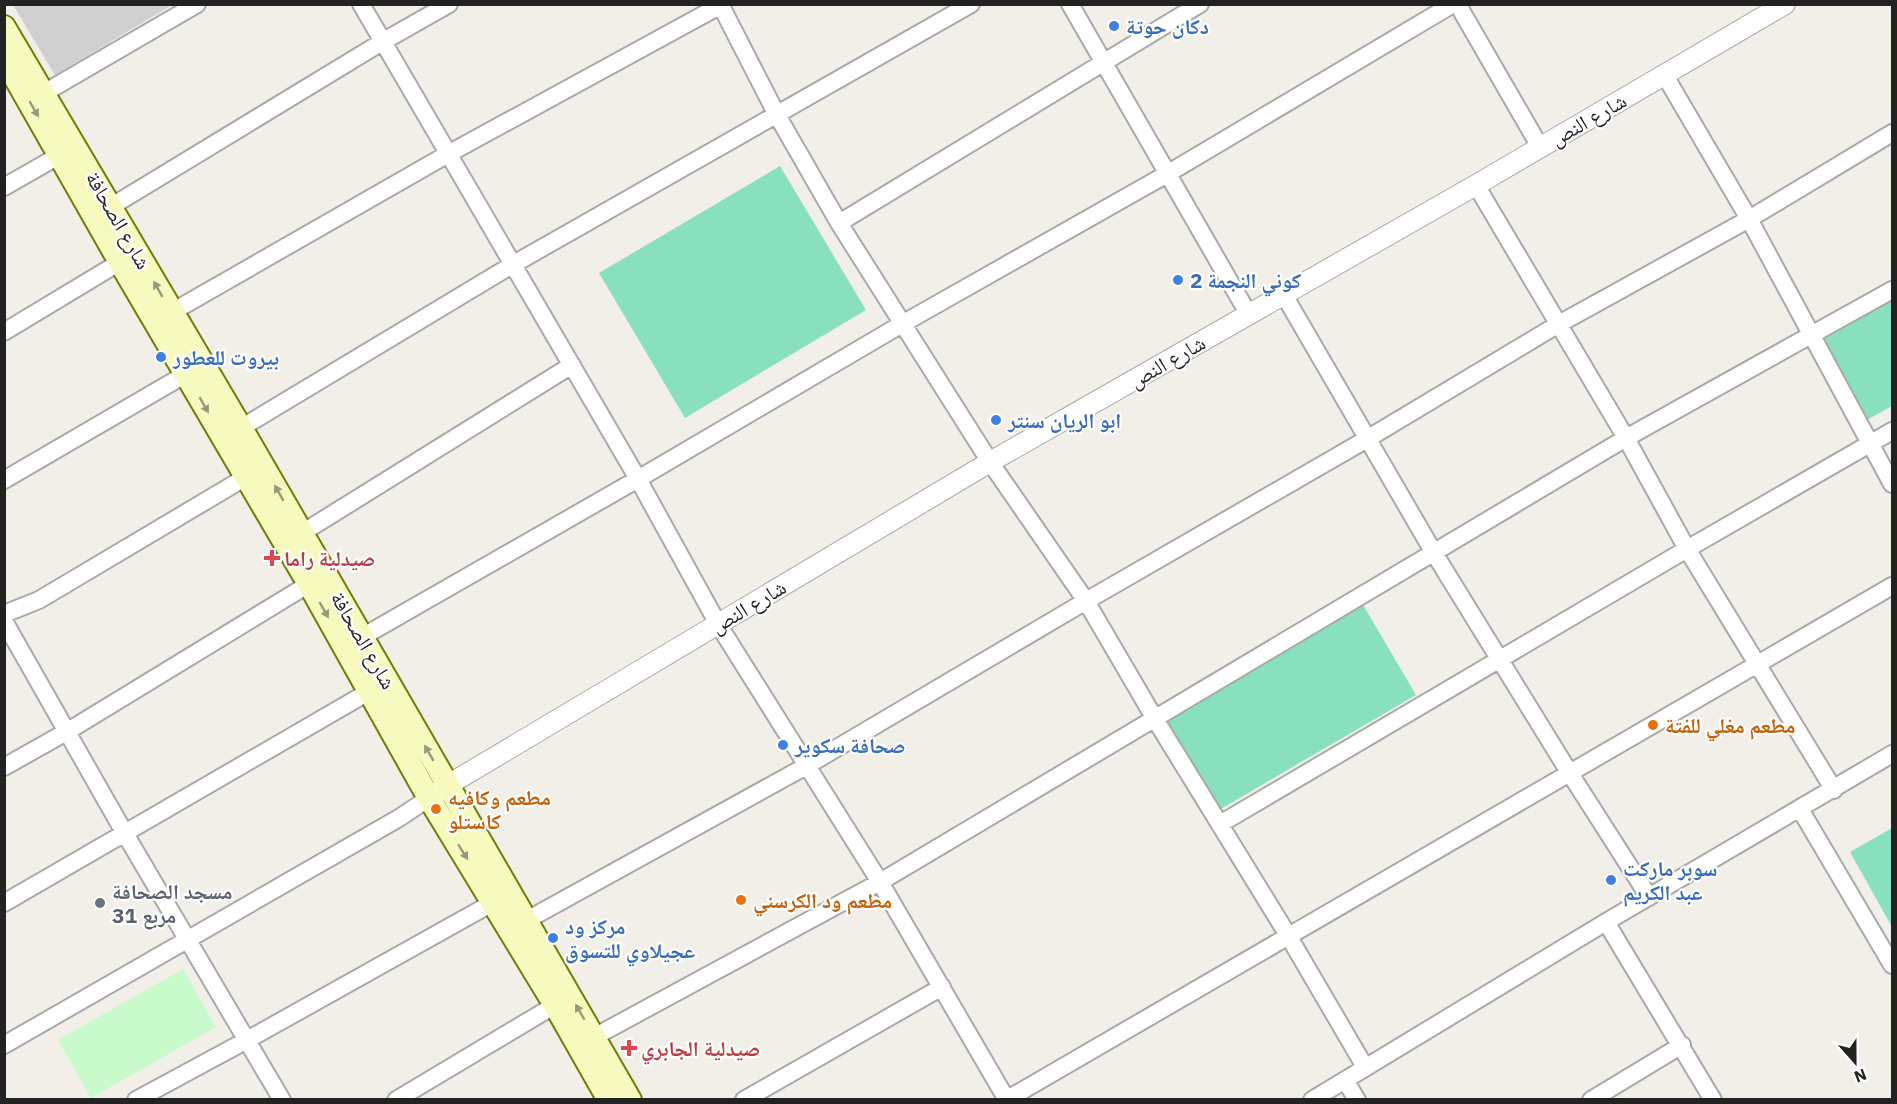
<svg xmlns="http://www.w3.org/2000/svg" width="1897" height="1104" font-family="'IBM Plex Sans','Noto Naskh Arabic',sans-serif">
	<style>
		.religious { fill: #d0d0d0 }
		.park { fill: #c8facc }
		.pitch { fill: #88e0be }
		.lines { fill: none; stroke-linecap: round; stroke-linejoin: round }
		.minor-casing { stroke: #a9a9a9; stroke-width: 20 }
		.tertiary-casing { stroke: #a9a9a9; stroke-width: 22 }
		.secondary-casing { stroke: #707d05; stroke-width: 26 }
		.minor { stroke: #fff; stroke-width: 16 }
		.tertiary { stroke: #fff; stroke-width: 20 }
		.secondary { stroke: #f7fabf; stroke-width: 22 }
		.oneway { fill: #979978 }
		.shop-dot { fill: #3f7fe0; stroke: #fff; stroke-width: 2 }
		.health-dot { fill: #e0444e; stroke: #fff; stroke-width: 2 }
		.food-dot { fill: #e8710a; stroke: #fff; stroke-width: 2 }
		.worship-dot { fill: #6b7280; stroke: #fff; stroke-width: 2 }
		.labels { text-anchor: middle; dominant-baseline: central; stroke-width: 4.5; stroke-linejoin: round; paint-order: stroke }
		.shop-label { font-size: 21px; font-weight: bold; fill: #366cbe; stroke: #fff; text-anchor: start }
		.street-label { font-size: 21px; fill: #222; stroke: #fff }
		.health-label { font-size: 21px; font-weight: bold; fill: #be3a42; stroke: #fff; text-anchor: start }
		.food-label { font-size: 21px; font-weight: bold; fill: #c56008; stroke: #fff; text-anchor: start }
		.worship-label { font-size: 21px; font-weight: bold; fill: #5b616d; stroke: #fff; text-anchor: start }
	</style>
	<rect width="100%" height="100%" fill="#f2efe9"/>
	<!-- religious -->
	<path class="religious" d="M 13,5 L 172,5 L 55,75 Z"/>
	<!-- park -->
	<path class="park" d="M 183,969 L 216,1027 L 91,1098 L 58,1040 Z"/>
	<!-- pitch -->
	<path class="pitch" d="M 780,166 L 866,310 L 685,418 L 599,273 Z
		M 1892,284 L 1892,406 L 1863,422 L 1811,330 Z
		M 1362,603 L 1416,695 L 1219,810 L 1165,719 Z
		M 1892,828 L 1892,927 L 1850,852 Z"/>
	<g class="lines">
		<defs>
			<path id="minor" d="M 361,4 L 638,479 L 718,624 L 880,882 L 1007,1100
				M 720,4 L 777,115 L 839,223 L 990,462 L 1086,601 L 1155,719 L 1289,937 L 1365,1067
				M 1070,4 L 1249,315
				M 1459,4 L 1462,12 L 1540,147
				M 1664,74 L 1749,219 L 1892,484
				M 44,93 L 197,4
				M 1476,185 L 1626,438 L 1687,549 L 1834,790
				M 4,187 L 60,155
				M 112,206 L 382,42 L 449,4
				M 839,223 L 1200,4
				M 1284,295 L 1434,553 L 1569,772 L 1649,897
				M 172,312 L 448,154 L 723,4
				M 4,332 L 120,262
				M 241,428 L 512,265 L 971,4
				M 4,480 L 186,374
				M 302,533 L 572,365
				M 4,614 L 39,600 L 246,477
				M 4,621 L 124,832 L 282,1100
				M 362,637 L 638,479 L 902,324 L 1167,174 L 1453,4
				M 4,767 L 68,731 L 309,584
				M 1800,809 L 1892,965
				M 1220,824 L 1687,549 L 1892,431
				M 4,903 L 370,691
				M 527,920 L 808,765 L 1086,601 L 1367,439 L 1557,325 L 1749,219 L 1892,133
				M 1606,922 L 1713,1100
				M 594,1037 L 880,882 L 1626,438 L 1892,290
				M 4,1045 L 399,818 L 429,798
				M 1345,1080 L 1357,1100
				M 136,1100 L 247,1040 L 494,902
				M 396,1100 L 555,1005
				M 744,1100 L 942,987
				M 1006,1100 C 1302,929 1596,755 1892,586
				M 1312,1100 L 1606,922 L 1892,754
				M 1591,1100 L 1682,1045"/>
			<path id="tertiary" d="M 429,798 L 448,785 L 990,462 L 1476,185 L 1785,4"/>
			<path id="secondary" d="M 4,27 L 241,428 L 630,1100
				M 4,58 L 120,262 L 309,584 L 429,798 L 555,1005 L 609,1100"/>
		</defs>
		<!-- minor casing -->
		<use href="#minor" class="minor-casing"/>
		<!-- tertiary casing -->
		<use href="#tertiary" class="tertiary-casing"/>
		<!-- secondary casing -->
		<use href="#secondary" class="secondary-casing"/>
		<!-- minor -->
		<use href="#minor" class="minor"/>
		<!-- tertiary -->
		<use href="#tertiary" class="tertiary"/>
		<!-- secondary -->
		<use href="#secondary" class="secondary"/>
	</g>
	<!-- one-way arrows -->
	<defs><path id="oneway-solid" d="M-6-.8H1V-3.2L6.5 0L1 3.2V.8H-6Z" transform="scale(1.5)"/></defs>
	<g class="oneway">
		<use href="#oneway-solid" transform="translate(34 109) rotate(60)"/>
		<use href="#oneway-solid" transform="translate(158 289) rotate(-119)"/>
		<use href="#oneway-solid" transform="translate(204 405) rotate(60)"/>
		<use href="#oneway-solid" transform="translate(279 493) rotate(-120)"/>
		<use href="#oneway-solid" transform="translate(324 610) rotate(60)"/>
		<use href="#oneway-solid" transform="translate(429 753) rotate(-120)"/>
		<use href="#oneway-solid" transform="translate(463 852) rotate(58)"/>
		<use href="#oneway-solid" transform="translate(580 1012) rotate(-120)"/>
	</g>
	<!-- markers -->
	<g class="shop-dot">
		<circle cx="1114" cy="26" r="6"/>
		<circle cx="1178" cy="280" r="6"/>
		<circle cx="161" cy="357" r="6"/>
		<circle cx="996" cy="420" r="6"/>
		<circle cx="783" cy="745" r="6"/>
		<circle cx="1611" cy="880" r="6"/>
		<circle cx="553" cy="938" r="6"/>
	</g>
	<g class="health-dot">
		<path d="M269 549h6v6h6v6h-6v6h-6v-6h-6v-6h6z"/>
		<path d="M626 1039h6v6h6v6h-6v6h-6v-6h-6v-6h6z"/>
	</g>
	<g class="food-dot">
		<circle cx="1653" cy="725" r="6"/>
		<circle cx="436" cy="809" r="6"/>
		<circle cx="741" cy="900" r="6"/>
	</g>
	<circle class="worship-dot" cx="100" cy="903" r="6"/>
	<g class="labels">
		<!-- shop labels -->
		<g class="shop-label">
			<text x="1126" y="26">دكان حوتة</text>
			<text x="1190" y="280">كوني النجمة 2</text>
			<text x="173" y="357">بيروت للعطور</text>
			<text x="1008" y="420">ابو الريان سنتر</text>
			<text x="795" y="745">صحافة سكوير</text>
			<text x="1623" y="868">سوبر ماركت<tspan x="1623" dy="24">عبد الكريم</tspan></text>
			<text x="565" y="926">مركز ود<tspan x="565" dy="24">عجيلاوي للتسوق</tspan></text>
		</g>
		<!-- street labels -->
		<g class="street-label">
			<text transform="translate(1588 119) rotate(-30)">شارع النص</text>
			<text transform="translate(119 220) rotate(60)">شارع الصحافة</text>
			<text transform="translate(1167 361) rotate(-30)">شارع النص</text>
			<text transform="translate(748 606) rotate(-31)">شارع النص</text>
			<text transform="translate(364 640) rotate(60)">شارع الصحافة</text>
		</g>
		<!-- health labels -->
		<g class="health-label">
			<text x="284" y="558">صيدلية راما</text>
			<text x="641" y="1048">صيدلية الجابري</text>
		</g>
		<!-- food labels -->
		<g class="food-label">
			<text x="1665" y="725">مطعم مغلي للفتة</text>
			<text x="448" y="797">مطعم وكافيه<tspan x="448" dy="24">كاستلو</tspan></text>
			<text x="753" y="900">مطعم ود الكرسني</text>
		</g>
		<!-- worship labels -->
		<g class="worship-label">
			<text x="112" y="891">مسجد الصحافة<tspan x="112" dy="24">مربع 31</tspan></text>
		</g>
	</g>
	<!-- border -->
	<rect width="1897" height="1104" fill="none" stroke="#222222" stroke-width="12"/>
	<!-- north arrow -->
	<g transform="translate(1855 1062) rotate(159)" stroke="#ffffff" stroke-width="4.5" paint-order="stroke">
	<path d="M0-4.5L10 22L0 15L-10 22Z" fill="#222222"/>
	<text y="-9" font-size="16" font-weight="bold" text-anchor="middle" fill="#222222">N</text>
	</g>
</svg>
